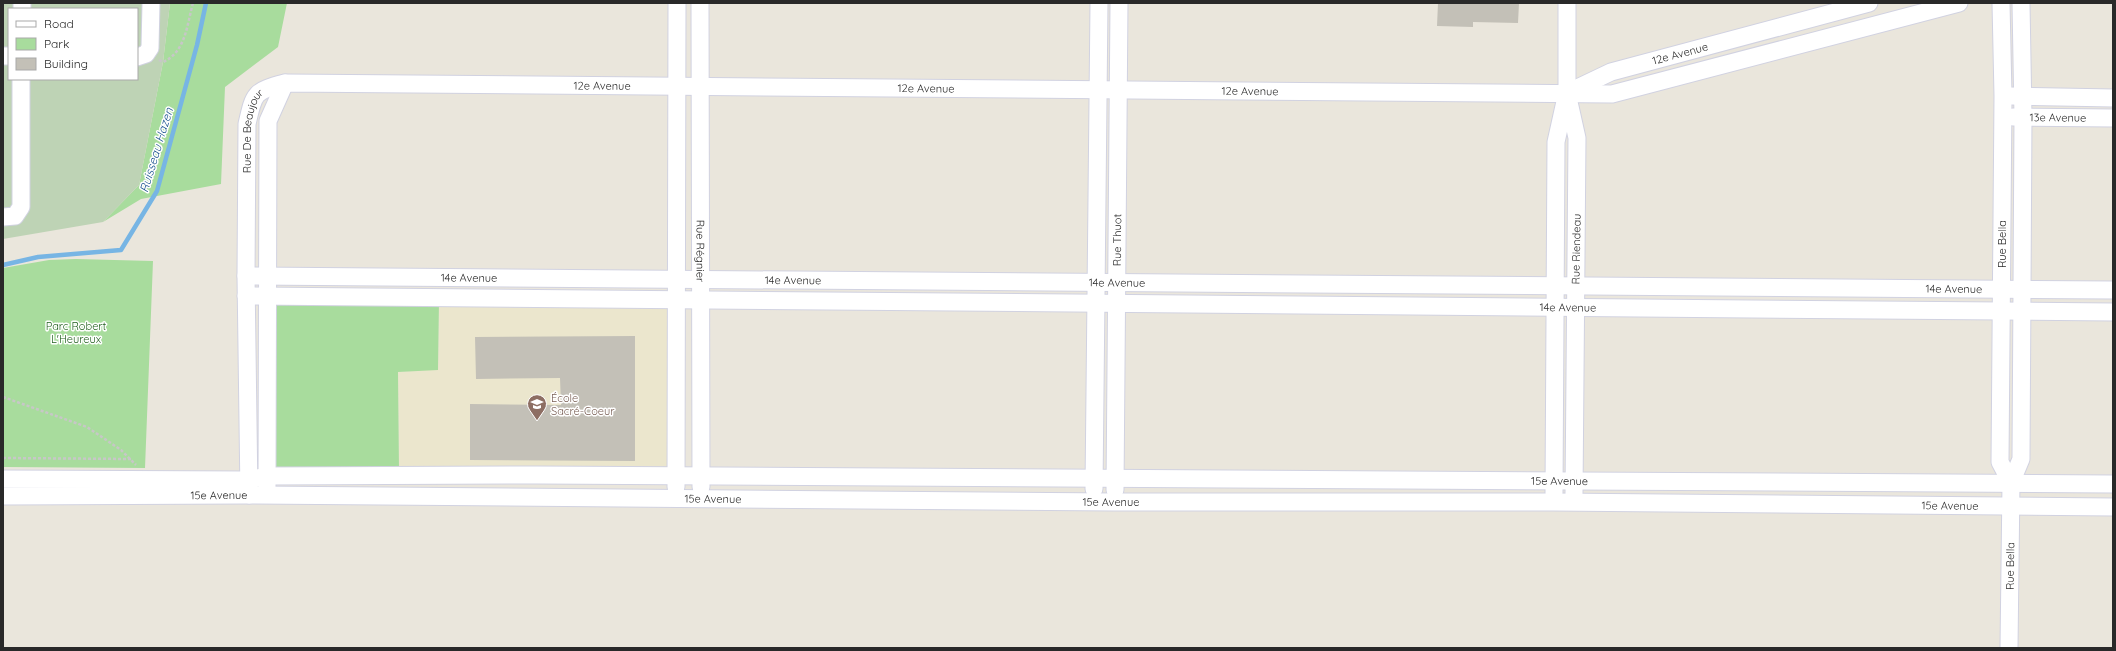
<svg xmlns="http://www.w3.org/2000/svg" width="2116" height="651" font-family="Quicksand,sans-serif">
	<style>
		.education { fill: #ebe6cd }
		.green { fill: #a8dc9d }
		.cemetery { fill: #bed3b5; fill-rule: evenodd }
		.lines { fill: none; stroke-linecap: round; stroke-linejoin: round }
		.stream { stroke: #77b5e4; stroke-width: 4.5 }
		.building { fill: #c3c0b7 }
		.minor-casing { stroke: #d1d2e1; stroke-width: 19 }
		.path { stroke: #c7c7c7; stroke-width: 2.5; stroke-dasharray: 3 2; stroke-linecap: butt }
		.minor { stroke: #fff; stroke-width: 17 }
		.labels { text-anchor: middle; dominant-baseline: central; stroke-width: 3; stroke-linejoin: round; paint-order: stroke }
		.street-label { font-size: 11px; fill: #292929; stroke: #fff }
		.park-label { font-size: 11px; fill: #22601f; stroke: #fff }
		.education-label { font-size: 11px; fill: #785e54; stroke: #fff; text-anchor: start }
		.water-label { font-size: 12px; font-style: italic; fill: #18528e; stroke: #fff }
	</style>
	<rect width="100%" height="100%" fill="#eae6dc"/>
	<!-- education -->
	<path class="education" d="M 676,300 L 676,476 L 399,470 L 398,372 L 438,369 L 439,301 Z"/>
	<!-- green -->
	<path class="green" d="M 170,3 L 287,3 L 278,47 L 225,87 L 221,184 L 141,199 L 103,222 L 139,185 L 163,62 Z
		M 76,259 L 153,261 L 145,468 L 3,467 L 3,268 L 49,260 Z
		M 266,297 L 439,301 L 438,370 L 398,372 L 399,470 L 268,475 Z"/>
	<!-- cemetery -->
	<path class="cemetery" d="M 3,3 L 170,3 L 163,62 L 139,185 L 103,222 L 3,239 ZM 9,9 L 137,9 L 137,79 L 9,79 Z"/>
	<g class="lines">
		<!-- stream -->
		<path class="stream" d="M 3,265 L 38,257 L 121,250 L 157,191 L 197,45 L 206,3"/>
	</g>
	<!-- building -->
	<path class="building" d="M 1438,3 L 1519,3 L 1518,23 L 1473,22 L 1473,27 L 1437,26 Z
		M 635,336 L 635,461 L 470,460 L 470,404 L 561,405 L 560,378 L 476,379 L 475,337 Z"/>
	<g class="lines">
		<defs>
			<g id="minor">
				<path id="s1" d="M 700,3 L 701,487"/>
				<path d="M 1567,3 L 1567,93 L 1577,138 L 1574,494"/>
				<path d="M 2001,3 L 2003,96 L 2000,462 L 2011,483"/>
				<path d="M 22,9 L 22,3"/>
				<path d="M 3,56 L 9,56"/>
				<path d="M 137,57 L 146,54 L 150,48 L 151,3"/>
				<path id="s2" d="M 1569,92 L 1611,72 L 1869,3"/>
				<path d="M 2011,96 L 2113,98"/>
				<path id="s3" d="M 2013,117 L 2113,118"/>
				<path d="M 3,217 L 15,216 L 21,207 L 21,79"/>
				<path id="s4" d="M 246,276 L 2113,290"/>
				<path id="s5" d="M 246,296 L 2113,312"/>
				<path id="s6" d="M 3,479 L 248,480 L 267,476 L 537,475 L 2113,484"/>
				<path d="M 267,487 L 268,121 L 285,83"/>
				<path d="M 676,487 L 677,3"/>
				<path d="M 1094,489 L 1099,3"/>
				<path id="s7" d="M 1115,490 L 1119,3"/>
				<path d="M 1554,493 L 1556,142 L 1566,97"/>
				<path id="s8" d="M 249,495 L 246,276 L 247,124 C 254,93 254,91 285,83 L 1612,94 L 1959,3"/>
				<path id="s9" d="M 3,496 L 249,495 L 1114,502 L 1553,502 L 2113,507"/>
				<path id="s10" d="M 2009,648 L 2011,483 L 2021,459 L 2023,117 L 2021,3"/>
			</g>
		</defs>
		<!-- minor casing -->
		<use href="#minor" class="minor-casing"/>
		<!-- path -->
		<path class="path" d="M 159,60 L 163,62 C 186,52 187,24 193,3
			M 3,397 L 87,427 L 121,450 L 136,465
			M 3,458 L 131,459"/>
		<!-- minor -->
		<use href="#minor" class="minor"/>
	</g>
	<!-- icons -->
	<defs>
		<symbol id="school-pin" viewBox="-11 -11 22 30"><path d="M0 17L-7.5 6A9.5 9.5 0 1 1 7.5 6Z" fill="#8d6e63" stroke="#fff"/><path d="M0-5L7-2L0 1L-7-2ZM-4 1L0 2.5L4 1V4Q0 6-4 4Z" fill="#fff"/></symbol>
	</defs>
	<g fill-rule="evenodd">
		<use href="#school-pin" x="526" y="393" width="22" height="30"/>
	</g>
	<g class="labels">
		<!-- street labels -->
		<g class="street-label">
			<text stroke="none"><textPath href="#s2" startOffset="118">12e Avenue</textPath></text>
			<text stroke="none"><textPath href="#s8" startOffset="750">12e Avenue</textPath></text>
			<text stroke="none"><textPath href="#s8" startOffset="1074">12e Avenue</textPath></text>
			<text stroke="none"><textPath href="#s8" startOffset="1398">12e Avenue</textPath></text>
			<text stroke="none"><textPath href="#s3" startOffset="45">13e Avenue</textPath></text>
			<text stroke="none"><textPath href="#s8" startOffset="365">Rue De Beaujour</textPath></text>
			<text stroke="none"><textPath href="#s7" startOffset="250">Rue Thuot</textPath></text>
			<text transform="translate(2002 244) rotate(-90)">Rue Bella</text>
			<text transform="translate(1576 249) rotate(-89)">Rue Riendeau</text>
			<text stroke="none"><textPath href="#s1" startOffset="248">Rue Régnier</textPath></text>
			<text stroke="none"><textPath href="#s4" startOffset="223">14e Avenue</textPath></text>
			<text stroke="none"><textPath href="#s4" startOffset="547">14e Avenue</textPath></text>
			<text stroke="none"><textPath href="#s4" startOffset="871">14e Avenue</textPath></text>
			<text stroke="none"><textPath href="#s4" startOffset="1708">14e Avenue</textPath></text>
			<text stroke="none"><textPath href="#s5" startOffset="1322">14e Avenue</textPath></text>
			<text stroke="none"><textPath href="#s6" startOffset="1557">15e Avenue</textPath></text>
			<text stroke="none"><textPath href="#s9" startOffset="216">15e Avenue</textPath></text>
			<text stroke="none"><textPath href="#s9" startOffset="710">15e Avenue</textPath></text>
			<text stroke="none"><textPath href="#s9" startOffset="1108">15e Avenue</textPath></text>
			<text stroke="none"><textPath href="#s9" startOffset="1947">15e Avenue</textPath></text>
			<text stroke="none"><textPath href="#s10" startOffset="82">Rue Bella</textPath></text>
		</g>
		<!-- park labels -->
		<g class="park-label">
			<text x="76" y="326">Parc Robert<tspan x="76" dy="13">L'Heureux</tspan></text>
		</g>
		<!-- education labels -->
		<g class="education-label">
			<text x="551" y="398">École<tspan x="551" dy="13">Sacré-Coeur</tspan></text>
		</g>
		<!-- water labels -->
		<g class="water-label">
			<text transform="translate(156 150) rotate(-73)">Ruisseau Hazen</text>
		</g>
	</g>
	<!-- border -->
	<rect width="2116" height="651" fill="none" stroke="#292929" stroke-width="8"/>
	<!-- legend -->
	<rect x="8" y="8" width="130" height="72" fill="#ffffff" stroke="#a9a9a9"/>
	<rect x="16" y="21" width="20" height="6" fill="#ffffff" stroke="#a9a9a9"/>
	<text x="44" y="28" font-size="12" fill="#292929">Road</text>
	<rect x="16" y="38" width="20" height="12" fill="#a8dc9d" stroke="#a9a9a9"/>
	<text x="44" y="48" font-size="12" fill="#292929">Park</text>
	<rect x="16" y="58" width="20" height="12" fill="#c3c0b7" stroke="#a9a9a9"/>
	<text x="44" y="68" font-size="12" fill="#292929">Building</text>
</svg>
